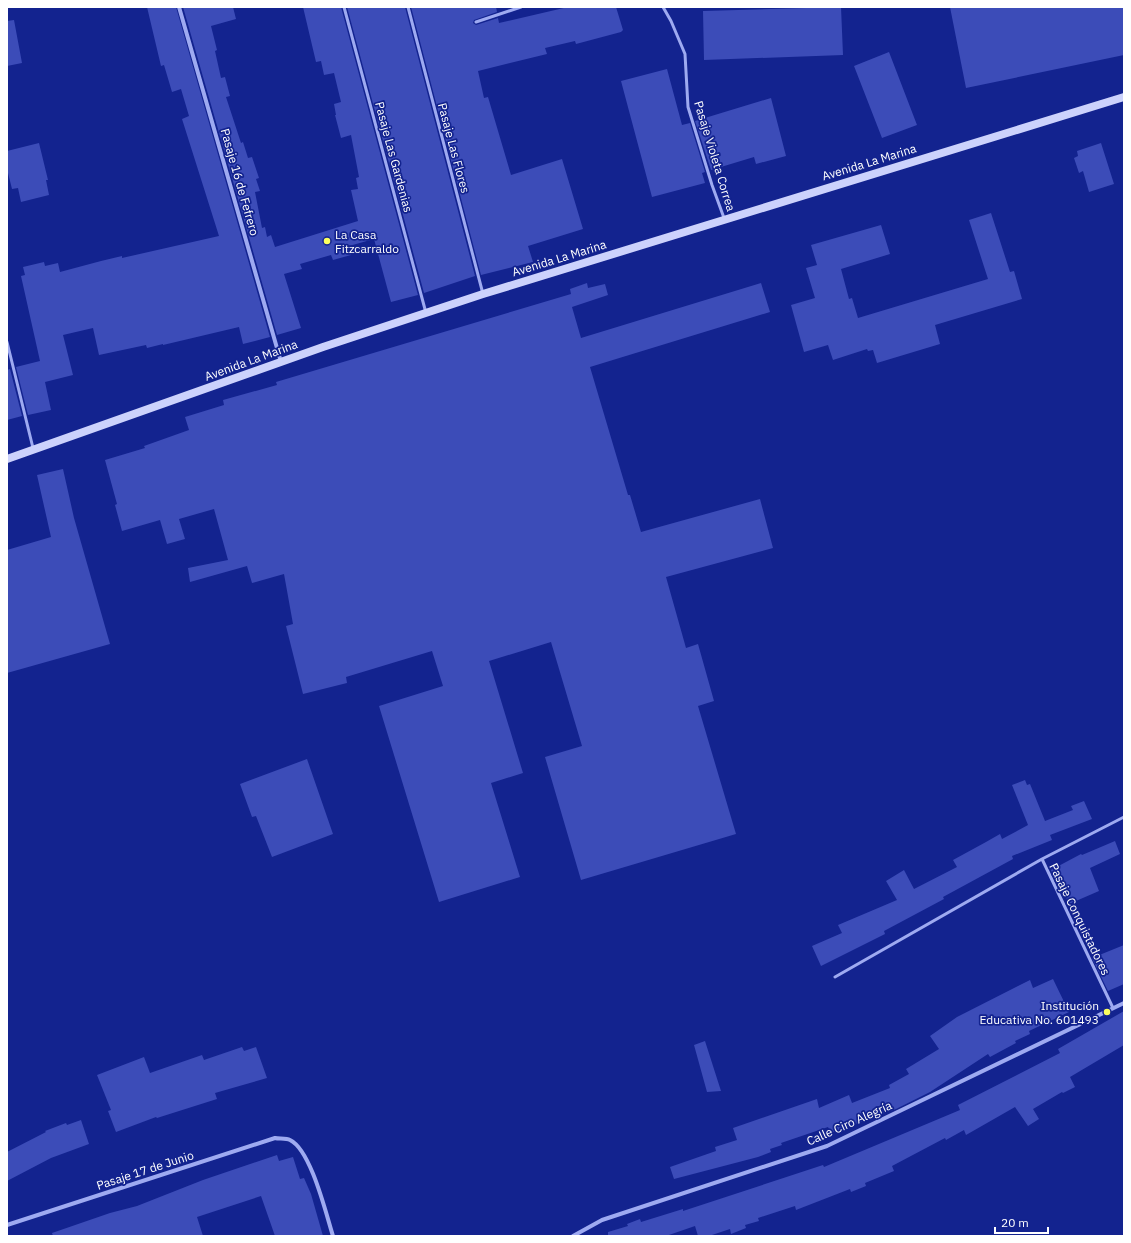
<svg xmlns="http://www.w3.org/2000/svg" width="1131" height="1243" font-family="'IBM Plex Sans',sans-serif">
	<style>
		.building { fill: #3c4cb8 }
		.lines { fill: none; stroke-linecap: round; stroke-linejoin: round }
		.lane { stroke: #9eaaf1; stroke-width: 3 }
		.street { stroke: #9eaaf1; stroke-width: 4 }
		.secondary { stroke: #ccd2fc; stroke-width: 8 }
		.poi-dot { fill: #fcff5e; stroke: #13238f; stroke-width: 1.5 }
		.labels { text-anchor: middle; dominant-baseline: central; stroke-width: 3.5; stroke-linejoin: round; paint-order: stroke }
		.street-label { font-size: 12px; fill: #fff; stroke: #13238f }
		.poi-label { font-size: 12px; fill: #fff; stroke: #13238f; text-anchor: start }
	</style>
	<rect width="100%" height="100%" fill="#13238f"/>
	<!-- building -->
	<path class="building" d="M 147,7 L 176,7 L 270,337 L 243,344 L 239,327 L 163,345 L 163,344 L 147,348 L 146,345 L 99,355 L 93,328 L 63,335 L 73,375 L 45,382 L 51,410 L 28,415 L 16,367 L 40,361 L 21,276 L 25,275 L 23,267 L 44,262 L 45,266 L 58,263 L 60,272 L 101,261 L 122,256 L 122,258 L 219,236 L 182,119 L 189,116 L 181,89 L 172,92 L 164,65 L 161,66 Z
		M 183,7 L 233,7 L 236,19 L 211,26 L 217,50 L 215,51 L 221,78 L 225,77 L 230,96 L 226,97 L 241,143 L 243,142 L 248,158 L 252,157 L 259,178 L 256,179 L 260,191 L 255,192 L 262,228 L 265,227 L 267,237 L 271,235 L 275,247 L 358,221 L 351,190 L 358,189 L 356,178 L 359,177 L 351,135 L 341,138 L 335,115 L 336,115 L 334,104 L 341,102 L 334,73 L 324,75 L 321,61 L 316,62 L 303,7 L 341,7 L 418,295 L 391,302 L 374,239 L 349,246 L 351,255 L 333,260 L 331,255 L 300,264 L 302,269 L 284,274 L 301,328 L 277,335 Z
		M 347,7 L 405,7 L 475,276 L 424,293 Z
		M 411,7 L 496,7 L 497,12 L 474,20 L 473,23 L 476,25 L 498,18 L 499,23 L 568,7 L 616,7 L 623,30 L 621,32 L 576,44 L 575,41 L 545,48 L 547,54 L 478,71 L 484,98 L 488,97 L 511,175 L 562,159 L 583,229 L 528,246 L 533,262 L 481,275 Z
		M 841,7 L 843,55 L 704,60 L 703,11 Z
		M 950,7 L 1124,7 L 1124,55 L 966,88 Z
		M 14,20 L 22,63 L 7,66 L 7,21 Z
		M 889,52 L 917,125 L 882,138 L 854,66 Z
		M 667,69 L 682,125 L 690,123 L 705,172 L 702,173 L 705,183 L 652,197 L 621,81 Z
		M 771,98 L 786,156 L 756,164 L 754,157 L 711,170 L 695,121 Z
		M 39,143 L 48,180 L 46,180 L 49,195 L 21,202 L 18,188 L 12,189 L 7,169 L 7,151 Z
		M 1101,143 L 1114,184 L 1089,192 L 1083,171 L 1079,173 L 1074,158 L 1078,156 L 1077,151 Z
		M 991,213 L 1010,272 L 1014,271 L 1022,299 L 935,325 L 940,344 L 877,363 L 873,350 L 868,351 L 867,349 L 833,360 L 828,345 L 804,352 L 791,305 L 815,298 L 806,268 L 817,265 L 811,245 L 881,225 L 890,254 L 841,269 L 849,299 L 852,298 L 858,318 L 988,279 L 969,220 Z
		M 587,283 L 588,288 L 605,284 L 608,295 L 572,307 L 581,338 L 761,283 L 770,312 L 590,367 L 628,495 L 630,495 L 641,532 L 760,499 L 773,548 L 666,577 L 686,648 L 698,644 L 714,701 L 698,706 L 736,834 L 581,880 L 545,757 L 582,746 L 551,642 L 489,661 L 523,773 L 491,783 L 520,877 L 439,902 L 379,706 L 443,686 L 432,651 L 346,677 L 347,683 L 303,694 L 286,626 L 293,624 L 284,574 L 252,583 L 247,566 L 190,582 L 188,568 L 228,560 L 214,509 L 179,519 L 185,539 L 167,544 L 160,520 L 122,531 L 115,505 L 117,504 L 105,460 L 145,448 L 144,446 L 189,430 L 185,417 L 224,405 L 223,400 L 277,385 L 276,382 L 571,294 L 570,289 Z
		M 10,369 L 22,416 L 7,420 L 7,370 Z
		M 63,469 L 74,518 L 110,644 L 7,673 L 7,550 L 51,537 L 37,475 Z
		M 307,759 L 333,834 L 272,857 L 256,816 L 252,817 L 240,784 Z
		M 1025,780 L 1027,785 L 1030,784 L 1045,821 L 1073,810 L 1071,806 L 1084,801 L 1092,819 L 1050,835 L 1052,840 L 1012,856 L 1013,859 L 943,897 L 944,899 L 884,931 L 885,934 L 821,966 L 812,946 L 842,933 L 838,925 L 897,900 L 886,881 L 904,870 L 914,889 L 957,867 L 953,860 L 986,842 L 1000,834 L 1002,839 L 1028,825 L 1012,785 Z
		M 1115,841 L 1120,854 L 1090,868 L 1099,891 L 1069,904 L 1062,888 L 1060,889 L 1051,870 L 1081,854 L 1082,855 Z
		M 1124,945 L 1124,984 L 1108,991 L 1092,958 Z
		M 1053,979 L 1069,1012 L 1029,1031 L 1030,1034 L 1015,1041 L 1016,1043 L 990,1057 L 988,1054 L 930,1092 L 896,1109 L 831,1133 L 828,1127 L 781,1143 L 782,1145 L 770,1149 L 771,1152 L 758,1157 L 674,1179 L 670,1167 L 716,1151 L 715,1147 L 737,1140 L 733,1128 L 817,1099 L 819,1108 L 849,1095 L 852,1103 L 890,1088 L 889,1085 L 909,1074 L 906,1069 L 939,1049 L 930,1036 L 957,1017 L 1030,980 L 1033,988 Z
		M 1124,1011 L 1124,1045 L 1070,1077 L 1075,1087 L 1063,1093 L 1062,1092 L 1033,1109 L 1039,1119 L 1028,1126 L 1015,1107 L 966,1135 L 964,1130 L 946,1140 L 945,1138 L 892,1166 L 894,1171 L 865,1183 L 866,1186 L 851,1192 L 850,1189 L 796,1210 L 795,1206 L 758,1218 L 759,1221 L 745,1225 L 746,1228 L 731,1234 L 730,1229 L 709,1236 L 698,1236 L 695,1226 L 666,1236 L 608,1236 L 608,1232 L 628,1226 L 627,1224 L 640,1219 L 641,1222 L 683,1209 L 683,1211 L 823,1165 L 824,1167 L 960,1110 L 958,1105 L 1060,1053 L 1058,1049 Z
		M 705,1041 L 721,1091 L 707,1092 L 694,1045 Z
		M 242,1047 L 244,1051 L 256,1047 L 267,1078 L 215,1093 L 217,1099 L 157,1118 L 156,1117 L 116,1132 L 108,1111 L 111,1110 L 97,1075 L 144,1057 L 150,1073 L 202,1055 L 204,1060 Z
		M 81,1120 L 89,1144 L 51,1158 L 7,1181 L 7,1152 L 46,1132 L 45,1131 L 66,1123 L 67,1125 Z
		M 277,1155 L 279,1161 L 293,1157 L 300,1179 L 304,1178 L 311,1194 L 323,1236 L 275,1236 L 261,1196 L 197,1217 L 203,1236 L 53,1236 L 52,1233 L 110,1213 L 137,1206 L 203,1180 Z"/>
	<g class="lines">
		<!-- lane -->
		<path class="lane" d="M 344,7 L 426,313
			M 408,7 L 483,294
			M 663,7 L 671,21 L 685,54 L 688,107 L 712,185 L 724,218
			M 476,22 L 521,7
			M 7,342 L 33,448
			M 1042,859 L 1113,1008
			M 835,977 L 1042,859 L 1124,817"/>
		<!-- street -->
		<path class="street" d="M 179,7 L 281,362
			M 7,1225 L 275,1138 C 279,1139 286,1138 290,1140 C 311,1150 326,1214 333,1236
			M 573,1236 L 602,1220 L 827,1146 L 1124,1003"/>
		<!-- secondary -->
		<path class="secondary" d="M 7,459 L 323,347 L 483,294 L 1124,97"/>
	</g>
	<!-- markers -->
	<g class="poi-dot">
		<circle cx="327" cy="241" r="4"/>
		<circle cx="1107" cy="1012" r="4"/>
	</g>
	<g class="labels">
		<!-- street labels -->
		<g class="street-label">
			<text transform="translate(454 148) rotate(75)">Pasaje Las Flores</text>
			<text transform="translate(715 156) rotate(73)">Pasaje Violeta Correa</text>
			<text transform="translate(394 157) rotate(75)">Pasaje Las Gardenias</text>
			<text transform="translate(869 162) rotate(-17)">Avenida La Marina</text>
			<text transform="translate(240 182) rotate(74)">Pasaje 16 de Fefrero</text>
			<text transform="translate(559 258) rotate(-17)">Avenida La Marina</text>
			<text transform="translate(251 360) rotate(-20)">Avenida La Marina</text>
			<text transform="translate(1080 919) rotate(64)">Pasaje Conquistadores</text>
			<text transform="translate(849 1123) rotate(-24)">Calle Ciro Alegría</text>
			<text transform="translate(145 1170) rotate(-18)">Pasaje 17 de Junio</text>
		</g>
		<!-- poi labels -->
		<g class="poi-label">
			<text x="335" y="234">La Casa<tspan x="335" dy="14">Fitzcarraldo</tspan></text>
			<text x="1099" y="1005" text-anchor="end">Institución<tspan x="1099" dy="14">Educativa No. 601493</tspan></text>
		</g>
	</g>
	<!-- border -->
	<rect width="1131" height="1243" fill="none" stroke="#ffffff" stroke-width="16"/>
	<!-- scale -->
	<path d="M995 1227v6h53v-6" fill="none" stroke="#ffffff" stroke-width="2"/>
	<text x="1001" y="1227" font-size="12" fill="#ffffff" stroke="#13238f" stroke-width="3" paint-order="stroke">20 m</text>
</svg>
